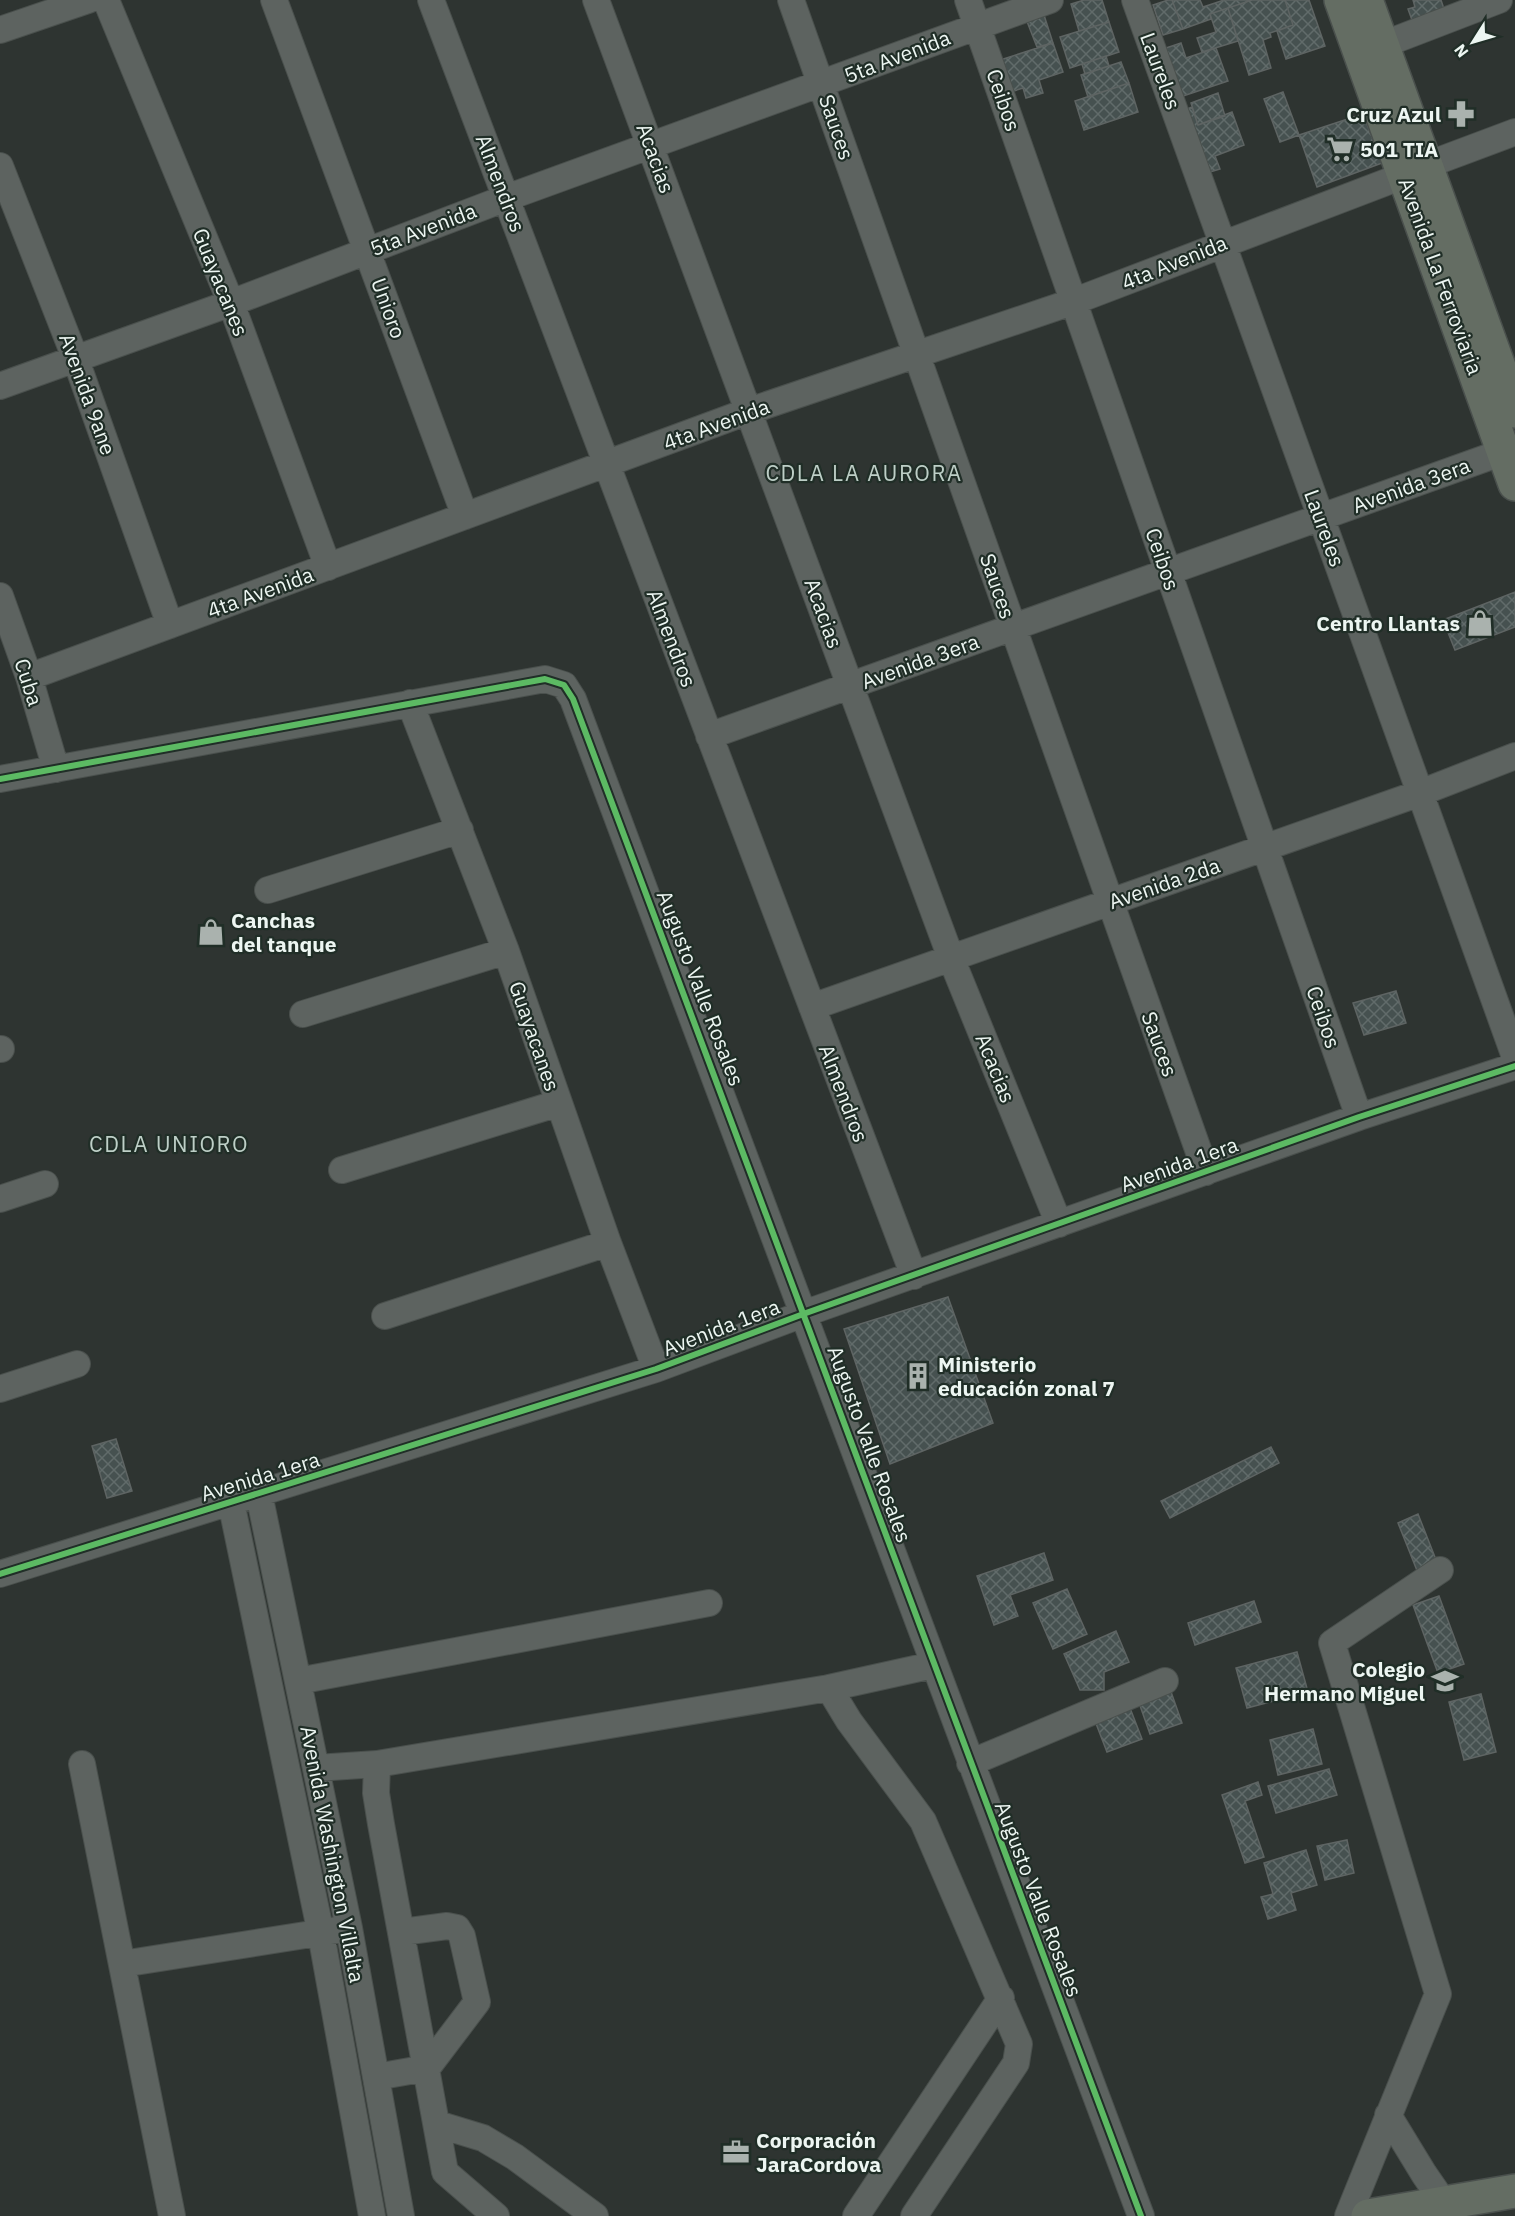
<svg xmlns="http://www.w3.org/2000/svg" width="1515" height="2216" font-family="'IBM Plex Sans',sans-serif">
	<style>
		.building { fill: url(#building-cross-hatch); stroke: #5e6463; stroke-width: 1.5 }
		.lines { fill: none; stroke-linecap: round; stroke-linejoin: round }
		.minor-casing { stroke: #4a504d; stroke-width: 28 }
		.major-casing { stroke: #4a504d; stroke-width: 36 }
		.minor { stroke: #5d6360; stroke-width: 26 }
		.major { stroke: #646d63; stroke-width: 33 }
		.cycleway-casing { stroke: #202e27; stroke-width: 10 }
		.cycleway { stroke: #5cba63; stroke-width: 6 }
		.labels { text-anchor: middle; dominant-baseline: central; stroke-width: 4.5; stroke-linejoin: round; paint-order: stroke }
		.street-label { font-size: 21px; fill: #edf6f2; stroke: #202e27 }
		.poi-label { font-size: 21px; font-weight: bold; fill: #edf6f2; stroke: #202e27; text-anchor: start }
		.neighbourhood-label { font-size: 22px; letter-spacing: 1.5px; fill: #becfc7; stroke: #202e27 }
	</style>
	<defs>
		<pattern id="building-cross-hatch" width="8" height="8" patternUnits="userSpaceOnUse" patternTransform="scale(1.5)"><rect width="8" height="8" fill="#465150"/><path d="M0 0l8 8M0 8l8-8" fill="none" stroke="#616b6a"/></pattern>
	</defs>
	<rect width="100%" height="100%" fill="#2e3431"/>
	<!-- building -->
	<path class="building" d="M 1084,0 L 1102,0 L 1109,22 L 1079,31 L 1071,4 Z
		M 1168,0 L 1172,0 L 1183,29 L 1163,35 L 1153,5 Z
		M 1172,0 L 1200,0 L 1203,7 L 1224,0 L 1252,0 L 1210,14 L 1211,19 L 1183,29 Z
		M 1252,0 L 1285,0 L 1293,25 L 1270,33 L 1271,37 L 1263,40 L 1271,68 L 1249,75 L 1228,8 Z
		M 1285,0 L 1309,0 L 1325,46 L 1286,59 L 1277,31 L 1293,25 Z
		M 1413,0 L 1441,0 L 1444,9 L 1412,20 L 1408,9 L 1415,7 Z
		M 1228,8 L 1238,41 L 1202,52 L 1197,38 L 1216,32 L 1210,14 Z
		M 1043,12 L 1053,43 L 1037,47 L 1026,19 Z
		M 1109,22 L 1119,52 L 1070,68 L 1060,37 Z
		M 1053,43 L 1063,72 L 1039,80 L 1043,93 L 1026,98 L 1023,88 L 1008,93 L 997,61 Z
		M 1181,43 L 1186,58 L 1216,48 L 1228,81 L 1180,97 L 1163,49 Z
		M 1106,56 L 1109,66 L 1085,74 L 1082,64 Z
		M 1121,62 L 1129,83 L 1088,97 L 1081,75 Z
		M 1129,83 L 1138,112 L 1084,130 L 1075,101 Z
		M 1283,92 L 1299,135 L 1280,142 L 1264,99 Z
		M 1218,93 L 1225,116 L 1198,125 L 1191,103 Z
		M 1192,107 L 1198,125 L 1232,112 L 1244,145 L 1215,156 L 1220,169 L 1203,174 L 1180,112 Z
		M 1363,114 L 1382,163 L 1317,187 L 1299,135 Z
		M 1515,592 L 1515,627 L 1455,650 L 1443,620 Z
		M 1396,991 L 1406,1023 L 1364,1035 L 1353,1003 Z
		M 948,1297 L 993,1423 L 890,1464 L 844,1329 Z
		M 116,1439 L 132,1491 L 107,1498 L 92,1446 Z
		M 1271,1447 L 1279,1463 L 1170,1518 L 1161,1501 Z
		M 1418,1514 L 1444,1580 L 1424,1588 L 1398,1523 Z
		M 1044,1553 L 1053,1580 L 1010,1595 L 1018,1616 L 994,1625 L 977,1576 Z
		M 1067,1589 L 1087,1634 L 1053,1649 L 1033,1603 Z
		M 1439,1596 L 1464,1664 L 1438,1673 L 1413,1605 Z
		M 1254,1601 L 1261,1622 L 1195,1645 L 1188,1623 Z
		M 1116,1631 L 1129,1662 L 1104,1672 L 1104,1690 L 1080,1690 L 1064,1654 Z
		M 1297,1652 L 1308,1692 L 1247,1708 L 1236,1668 Z
		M 1170,1689 L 1182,1723 L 1150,1734 L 1138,1700 Z
		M 1481,1694 L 1496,1752 L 1464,1760 L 1449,1702 Z
		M 1130,1708 L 1142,1739 L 1107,1752 L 1095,1721 Z
		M 1313,1729 L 1322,1764 L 1278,1775 L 1270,1740 Z
		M 1329,1769 L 1337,1795 L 1276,1813 L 1268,1786 Z
		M 1258,1782 L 1262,1795 L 1245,1801 L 1264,1857 L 1245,1863 L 1222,1795 Z
		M 1347,1840 L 1354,1873 L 1325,1880 L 1317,1846 Z
		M 1306,1850 L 1317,1885 L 1291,1893 L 1296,1910 L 1268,1919 L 1261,1897 L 1273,1894 L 1264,1863 Z"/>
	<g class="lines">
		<defs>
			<path id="minor" d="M 106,0 L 231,303 L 328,567
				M 274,0 L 465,516
				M 431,0 L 914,1276
				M 596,0 L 951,958 L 1059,1224
				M 791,0 L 1206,1172
				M 968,0 L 1359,1117
				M 1135,0 L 1515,1057
				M 0,30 L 88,0
				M 1382,45 L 1499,0
				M 1427,165 L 1515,132
				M 0,166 L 76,360 L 170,625
				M 0,386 L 231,303 L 506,198 L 1050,0
				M 0,596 L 29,677 L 56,769
				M 29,677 L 749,411 L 1075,301 L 1405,175
				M 410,703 L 506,951 L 608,1243 L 656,1369
				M 709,736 L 1503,452
				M 0,779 L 545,679 L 564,685 L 573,699 C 765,1204 951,1711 1141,2216
				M 268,890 L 460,830
				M 812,1007 L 1420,793 L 1515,756
				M 303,1014 L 506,951
				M 0,1049 L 1,1049
				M 342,1170 L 559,1103
				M 0,1199 L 45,1184
				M 385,1316 L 608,1243
				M 0,1389 L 77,1364
				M 259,1494 L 349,1928 L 401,2216
				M 231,1502 L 321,1934 L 372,2216
				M 0,1574 L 656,1369 L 806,1313 L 1359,1117 L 1515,1066
				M 298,1681 L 709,1603
				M 829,1688 L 933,1665
				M 970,1763 L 1165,1681
				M 82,1764 L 172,2216
				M 316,1768 L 377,1764
				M 122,1964 L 337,1930
				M 376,2077 L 427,2068 L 477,2002 L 462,1936 L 457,1928 L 447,1926 L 402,1932
				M 1388,2115 L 1424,2174 L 1444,2203
				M 437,2124 L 483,2138 L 515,2157 L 595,2216
				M 496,2216 L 445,2172 L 381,1824 L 376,1793 L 377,1764 L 829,1688 L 849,1721 L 923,1821 L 1019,2044 L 1016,2063 L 914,2216
				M 856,2216 L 1001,1998
				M 1348,2216 L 1438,1994 L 1332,1643 L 1440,1570"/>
			<path id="major" d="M 1341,0 L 1515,484
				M 1366,0 L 1515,411
				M 1368,2216 L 1515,2191"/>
		</defs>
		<!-- minor casing -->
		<use href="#minor" class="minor-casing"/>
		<!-- major casing -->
		<use href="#major" class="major-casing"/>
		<!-- minor -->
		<use href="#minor" class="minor"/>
		<!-- major -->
		<use href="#major" class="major"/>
		<defs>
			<path id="cycleway" d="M 0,779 L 545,679 L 564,685 L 573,699 C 765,1204 951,1711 1141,2216
				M 0,1574 L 656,1369 L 806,1313 L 1359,1117 L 1515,1066"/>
		</defs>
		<!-- cycleway casing -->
		<use href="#cycleway" class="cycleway-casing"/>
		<!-- cycleway -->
		<use href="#cycleway" class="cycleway"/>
	</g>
	<!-- icons -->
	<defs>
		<symbol id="pharmacy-bare" viewBox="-9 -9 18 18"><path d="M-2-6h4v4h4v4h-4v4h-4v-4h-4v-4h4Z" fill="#aab2ae" stroke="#202e27" stroke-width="2.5" paint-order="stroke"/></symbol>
		<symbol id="supermarket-bare" viewBox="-9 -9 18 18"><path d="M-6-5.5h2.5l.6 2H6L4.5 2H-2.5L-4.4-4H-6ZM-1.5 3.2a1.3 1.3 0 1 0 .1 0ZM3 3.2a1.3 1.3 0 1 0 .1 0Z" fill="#aab2ae" stroke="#202e27" stroke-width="2.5" paint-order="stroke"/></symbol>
		<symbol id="shop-bare" viewBox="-9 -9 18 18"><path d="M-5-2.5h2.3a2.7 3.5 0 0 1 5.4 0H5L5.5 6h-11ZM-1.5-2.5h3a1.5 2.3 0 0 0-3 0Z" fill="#aab2ae" stroke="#202e27" stroke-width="2.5" paint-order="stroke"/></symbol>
		<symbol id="building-bare" viewBox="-9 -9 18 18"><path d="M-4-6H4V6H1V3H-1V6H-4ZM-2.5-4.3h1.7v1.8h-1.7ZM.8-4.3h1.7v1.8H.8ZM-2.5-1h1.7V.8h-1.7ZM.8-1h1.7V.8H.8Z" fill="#aab2ae" stroke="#202e27" stroke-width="2.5" paint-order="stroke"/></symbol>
		<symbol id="university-bare" viewBox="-9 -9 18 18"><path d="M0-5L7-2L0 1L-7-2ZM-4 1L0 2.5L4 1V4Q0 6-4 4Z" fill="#aab2ae" stroke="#202e27" stroke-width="2.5" paint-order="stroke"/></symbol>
		<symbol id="office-bare" viewBox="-9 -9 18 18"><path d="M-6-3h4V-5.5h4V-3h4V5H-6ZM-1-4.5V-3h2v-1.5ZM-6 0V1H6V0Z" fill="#aab2ae" stroke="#202e27" stroke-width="2.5" paint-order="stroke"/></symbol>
	</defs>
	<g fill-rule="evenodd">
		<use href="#pharmacy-bare" x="1442" y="95" width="38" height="38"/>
		<use href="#supermarket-bare" x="1321" y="130" width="38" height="38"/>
		<use href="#shop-bare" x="1461" y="604" width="38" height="38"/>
		<use href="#shop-bare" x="192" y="913" width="38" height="38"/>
		<use href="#building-bare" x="899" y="1357" width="38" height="38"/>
		<use href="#university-bare" x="1426" y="1662" width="38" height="38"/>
		<use href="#office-bare" x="717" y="2133" width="38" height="38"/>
	</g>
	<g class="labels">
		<!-- street labels -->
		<g class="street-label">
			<text transform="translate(897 56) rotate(-21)">5ta Avenida</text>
			<text transform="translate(1161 71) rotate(70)">Laureles</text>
			<text transform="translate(1004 100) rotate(71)">Ceibos</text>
			<text transform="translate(837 127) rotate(71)">Sauces</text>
			<text transform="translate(656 158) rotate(70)">Acacias</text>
			<text transform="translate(501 183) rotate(69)">Almendros</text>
			<text transform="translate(423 229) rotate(-21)">5ta Avenida</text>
			<text transform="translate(1174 262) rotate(-22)">4ta Avenida</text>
			<text transform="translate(1441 276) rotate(70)">Avenida La Ferroviaria</text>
			<text transform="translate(221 282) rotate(68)">Guayacanes</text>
			<text transform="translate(389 308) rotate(70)">Unioro</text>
			<text transform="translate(88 394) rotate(70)">Avenida 9ane</text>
			<text transform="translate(716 424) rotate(-20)">4ta Avenida</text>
			<text transform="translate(1411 485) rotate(-20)">Avenida 3era</text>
			<text transform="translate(1325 528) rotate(70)">Laureles</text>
			<text transform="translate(1163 559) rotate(71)">Ceibos</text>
			<text transform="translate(998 586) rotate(71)">Sauces</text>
			<text transform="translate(260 592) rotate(-20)">4ta Avenida</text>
			<text transform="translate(824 613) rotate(70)">Acacias</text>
			<text transform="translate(672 638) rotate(69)">Almendros</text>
			<text transform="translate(920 661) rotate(-20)">Avenida 3era</text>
			<text transform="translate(29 682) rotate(72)">Cuba</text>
			<text transform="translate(1164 883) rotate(-19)">Avenida 2da</text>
			<text transform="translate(701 988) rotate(69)">Augusto Valle Rosales</text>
			<text transform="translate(1324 1017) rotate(71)">Ceibos</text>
			<text transform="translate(535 1036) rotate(71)">Guayacanes</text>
			<text transform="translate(1160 1044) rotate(70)">Sauces</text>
			<text transform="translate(996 1068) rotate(68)">Acacias</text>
			<text transform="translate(844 1093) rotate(69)">Almendros</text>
			<text transform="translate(1179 1164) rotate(-20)">Avenida 1era</text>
			<text transform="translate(721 1327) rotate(-21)">Avenida 1era</text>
			<text transform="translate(870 1444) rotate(70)">Augusto Valle Rosales</text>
			<text transform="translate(260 1476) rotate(-17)">Avenida 1era</text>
			<text transform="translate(333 1854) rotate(79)">Avenida Washington Villalta</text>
			<text transform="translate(1039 1899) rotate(69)">Augusto Valle Rosales</text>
		</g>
		<!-- poi labels -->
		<g class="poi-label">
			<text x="1441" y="114" text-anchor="end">Cruz Azul</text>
			<text x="1360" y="149">501 TIA</text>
			<text x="1460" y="623" text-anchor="end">Centro Llantas</text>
			<text x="231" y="920">Canchas<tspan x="231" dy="24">del tanque</tspan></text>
			<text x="938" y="1364">Ministerio<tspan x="938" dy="24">educación zonal 7</tspan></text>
			<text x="1425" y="1669" text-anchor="end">Colegio<tspan x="1425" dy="24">Hermano Miguel</tspan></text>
			<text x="756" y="2140">Corporación<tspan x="756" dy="24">JaraCordova</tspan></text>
		</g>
		<!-- neighbourhood labels -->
		<g class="neighbourhood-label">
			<text x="864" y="472">CDLA LA AURORA</text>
			<text x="169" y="1143">CDLA UNIORO</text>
		</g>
	</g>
	<!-- north arrow -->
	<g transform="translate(1473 42) rotate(233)" stroke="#202e27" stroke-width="4.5" paint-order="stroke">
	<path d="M0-4.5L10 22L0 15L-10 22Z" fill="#edf6f2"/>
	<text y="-9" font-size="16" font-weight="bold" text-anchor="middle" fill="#edf6f2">N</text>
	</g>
</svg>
